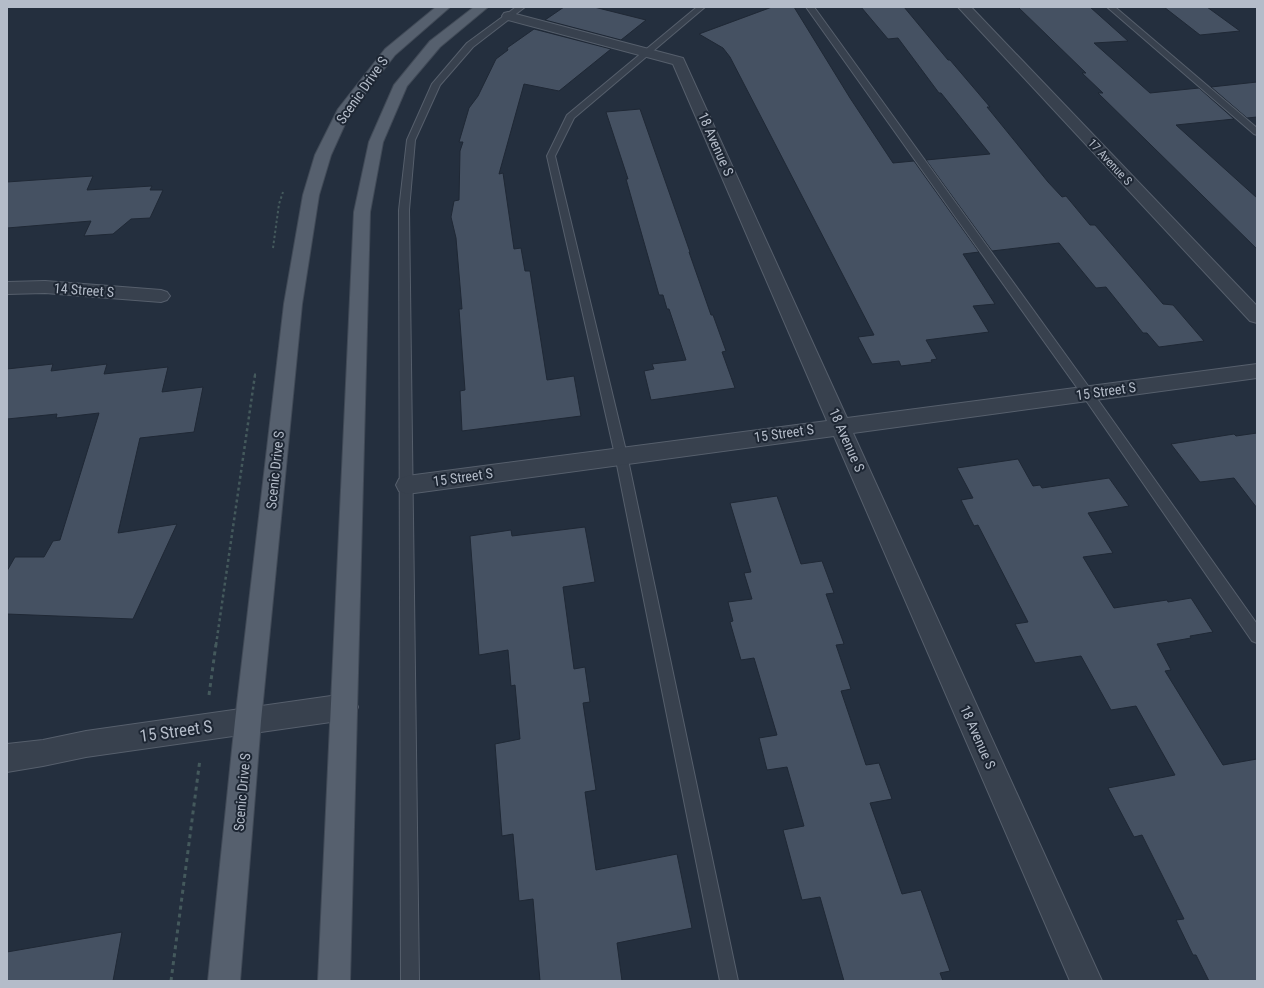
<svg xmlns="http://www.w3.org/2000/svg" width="1264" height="988" font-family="'Roboto Condensed',sans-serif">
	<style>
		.building { fill: #455162; stroke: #1f2835 }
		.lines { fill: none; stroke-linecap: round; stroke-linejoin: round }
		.lane-casing { stroke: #565f6c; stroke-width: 2 }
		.street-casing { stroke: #565f6c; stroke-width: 2 }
		.primary-casing { stroke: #414a57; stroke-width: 2 }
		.path-far2 { stroke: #44595c; stroke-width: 2; stroke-dasharray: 2.5 2.5; stroke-linecap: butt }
		.path-far1 { stroke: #44595c; stroke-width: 2.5; stroke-dasharray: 3 3; stroke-linecap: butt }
		.path { stroke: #44595c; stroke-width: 3; stroke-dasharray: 4 4; stroke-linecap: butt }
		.lane { fill: #38414e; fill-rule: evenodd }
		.street { fill: #38414e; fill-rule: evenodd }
		.primary { fill: #56606e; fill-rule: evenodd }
		.labels { text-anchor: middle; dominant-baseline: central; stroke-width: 4; stroke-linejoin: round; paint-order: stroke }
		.far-street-label { font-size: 12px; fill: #b4bcc9; stroke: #1d2633 }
		.street-label { font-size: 14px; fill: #b4bcc9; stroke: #1d2633 }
		.near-street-label { font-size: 17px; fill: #b4bcc9; stroke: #1d2633 }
	</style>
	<rect width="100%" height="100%" fill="#242f3e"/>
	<!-- building -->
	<path class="building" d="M 564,7 L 594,7 L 646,20 L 621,40 L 545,20 Z
		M 772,7 L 794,7 L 850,98 L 893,163 L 914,161 L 979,252 L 963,254 L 995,304 L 973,306 L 989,332 L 926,340 L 937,359 L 931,360 L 932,362 L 901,366 L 899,361 L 872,364 L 858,337 L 874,335 L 730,57 L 723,48 L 699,34 Z
		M 861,7 L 904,7 L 948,60 L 950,60 L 990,107 L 987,107 L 1048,182 L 1062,197 L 1066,196 L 1090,225 L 1095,225 L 1163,304 L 1173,305 L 1204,341 L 1159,347 L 1147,333 L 1143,333 L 1106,287 L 1096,288 L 1059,243 L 992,251 L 926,160 L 990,154 L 941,93 L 939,93 L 898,38 L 888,39 Z
		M 1018,7 L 1090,7 L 1128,41 L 1094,43 L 1150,93 L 1199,88 L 1234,119 L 1176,125 L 1257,198 L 1257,249 L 1098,93 L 1103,93 L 1082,73 L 1086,73 Z
		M 1164,7 L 1207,7 L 1240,31 L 1200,35 Z
		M 534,29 L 611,49 L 559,91 L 524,84 L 499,174 L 503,173 L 514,249 L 521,248 L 525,271 L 530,271 L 547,380 L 574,376 L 581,416 L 462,431 L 460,391 L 465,390 L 459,309 L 462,309 L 456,238 L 451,217 L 454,201 L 459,200 L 460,151 L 463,142 L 459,142 L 469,108 L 478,96 L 496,59 L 508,50 L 507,48 Z
		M 1257,82 L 1257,117 L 1247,118 L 1211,87 Z
		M 640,109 L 690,252 L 689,252 L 711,315 L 713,315 L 726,351 L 722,352 L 735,388 L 651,400 L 644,371 L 654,369 L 652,364 L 686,360 L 669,309 L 667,309 L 663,295 L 659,295 L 626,179 L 628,179 L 606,112 Z
		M 93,176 L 87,190 L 152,186 L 150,190 L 163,190 L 150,218 L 131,219 L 113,234 L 84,236 L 91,221 L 7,228 L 7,182 Z
		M 53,364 L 51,371 L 107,364 L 104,374 L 168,367 L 162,392 L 203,387 L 194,432 L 140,438 L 118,533 L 177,524 L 133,619 L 7,614 L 7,571 L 15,557 L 44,557 L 53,541 L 60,540 L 99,413 L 56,418 L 57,414 L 7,419 L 7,369 Z
		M 1257,433 L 1257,508 L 1234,478 L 1200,482 L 1171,444 L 1234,434 L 1236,436 Z
		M 1018,459 L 1033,486 L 1040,485 L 1042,488 L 1109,478 L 1129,506 L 1088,513 L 1113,553 L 1083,557 L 1114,608 L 1167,600 L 1168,602 L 1191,598 L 1213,632 L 1190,636 L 1191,638 L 1157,644 L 1171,670 L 1165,671 L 1223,765 L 1257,759 L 1257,981 L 1209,981 L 1196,955 L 1193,955 L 1176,920 L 1184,919 L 1142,835 L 1134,837 L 1108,788 L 1175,775 L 1136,706 L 1111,710 L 1081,656 L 1035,663 L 1015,624 L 1028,622 L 978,525 L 974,526 L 961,500 L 973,498 L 957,468 Z
		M 777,496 L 801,564 L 822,561 L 834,593 L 826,594 L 844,644 L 836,645 L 851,689 L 841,691 L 866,765 L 879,763 L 892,799 L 870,803 L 902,894 L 921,890 L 950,971 L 940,973 L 943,981 L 844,981 L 820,897 L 802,900 L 783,830 L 804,826 L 787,767 L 767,770 L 759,738 L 777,735 L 754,658 L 741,660 L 730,622 L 733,621 L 728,602 L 752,599 L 744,573 L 751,572 L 730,503 Z
		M 585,527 L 595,582 L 563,587 L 574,669 L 585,667 L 590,702 L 583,703 L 596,790 L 585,792 L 596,870 L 677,854 L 692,928 L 617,943 L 622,981 L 540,981 L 533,899 L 519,901 L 513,834 L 502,836 L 495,744 L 520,739 L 515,685 L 511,686 L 508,650 L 479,655 L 470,536 L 511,530 L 512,536 Z
		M 122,932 L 113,981 L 7,981 L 7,952 Z"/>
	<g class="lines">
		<defs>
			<path id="lane" d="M 516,7 L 525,7 L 473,47 L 440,85 L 415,140 L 409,210 L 419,981 L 401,981 L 399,210 L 407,140 L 432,84 L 467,43 Z
				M 697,7 L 705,7 L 574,118 L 555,156 L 627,455 L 738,981 L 720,981 L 615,455 L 547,156 L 567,115 Z
				M 806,7 L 814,7 L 1091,390 L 1257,624 L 1257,643 L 1252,641 L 1083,396 Z
				M 1107,7 L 1115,7 L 1257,128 L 1257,135 L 1254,134 Z"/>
			<path id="street" d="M 958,7 L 971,7 L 1257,306 L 1257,323 L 1250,321 Z
				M 508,12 L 683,58 L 847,418 L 1257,364 L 1257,378 L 853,433 L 1102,981 L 1070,981 L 834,436 L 407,494 L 399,491 L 396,485 L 399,479 L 407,476 L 827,421 L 673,64 L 504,19 L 502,16 L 504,13 Z
				M 45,281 L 161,290 L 167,292 L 170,296 L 167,300 L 161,302 L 45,293 L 7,294 L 7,282 Z
				M 345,694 L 354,698 L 358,707 L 354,716 L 345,720 L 86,757 L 43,766 L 7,772 L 7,744 L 43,740 L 86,731 Z"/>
			<path id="primary" d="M 436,7 L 450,7 L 395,55 L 350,113 L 331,155 L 319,195 L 302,304 L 261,721 L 240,981 L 208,981 L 235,721 L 284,304 L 303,195 L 315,155 L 338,109 L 385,49 Z
				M 474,7 L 488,7 L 440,47 L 407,86 L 383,142 L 370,212 L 350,981 L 318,981 L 354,212 L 369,142 L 394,85 L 430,41 Z"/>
		</defs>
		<!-- lane casing -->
		<use href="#lane" class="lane-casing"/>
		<!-- street casing -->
		<use href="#street" class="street-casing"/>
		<!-- primary casing -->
		<use href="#primary" class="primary-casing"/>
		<!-- path-far2 -->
		<path class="path-far2" d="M 273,248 L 279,204 L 283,192
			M 255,376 L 255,373"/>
		<!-- path-far1 -->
		<path class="path-far1" d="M 216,645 L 255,375"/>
		<!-- path -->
		<path class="path" d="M 209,695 L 216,644
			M 171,981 L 200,759"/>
		<!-- lane -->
		<use href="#lane" class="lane"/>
		<!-- street -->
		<use href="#street" class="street"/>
		<!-- primary -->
		<use href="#primary" class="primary"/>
	</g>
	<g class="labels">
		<!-- far-street labels -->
		<g class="far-street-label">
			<text transform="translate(1110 162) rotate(47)">17 Avenue S</text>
		</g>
		<!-- street labels -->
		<g class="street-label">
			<text transform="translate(362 90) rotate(-55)">Scenic Drive S</text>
			<text transform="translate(716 144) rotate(66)">18 Avenue S</text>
			<text transform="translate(84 290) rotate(4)">14 Street S</text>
			<text transform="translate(1106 391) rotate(-8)">15 Street S</text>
			<text transform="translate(784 433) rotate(-8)">15 Street S</text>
			<text transform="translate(847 440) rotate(66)">18 Avenue S</text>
			<text transform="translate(275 470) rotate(-84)">Scenic Drive S</text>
			<text transform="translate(463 477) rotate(-8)">15 Street S</text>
			<text transform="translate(978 737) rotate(66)">18 Avenue S</text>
			<text transform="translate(242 792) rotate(-85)">Scenic Drive S</text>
		</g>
		<!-- near-street labels -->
		<g class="near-street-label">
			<text transform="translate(176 731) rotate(-8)">15 Street S</text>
		</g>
	</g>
	<!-- border -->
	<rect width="1264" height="988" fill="none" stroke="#b4bcc9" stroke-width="16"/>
</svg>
